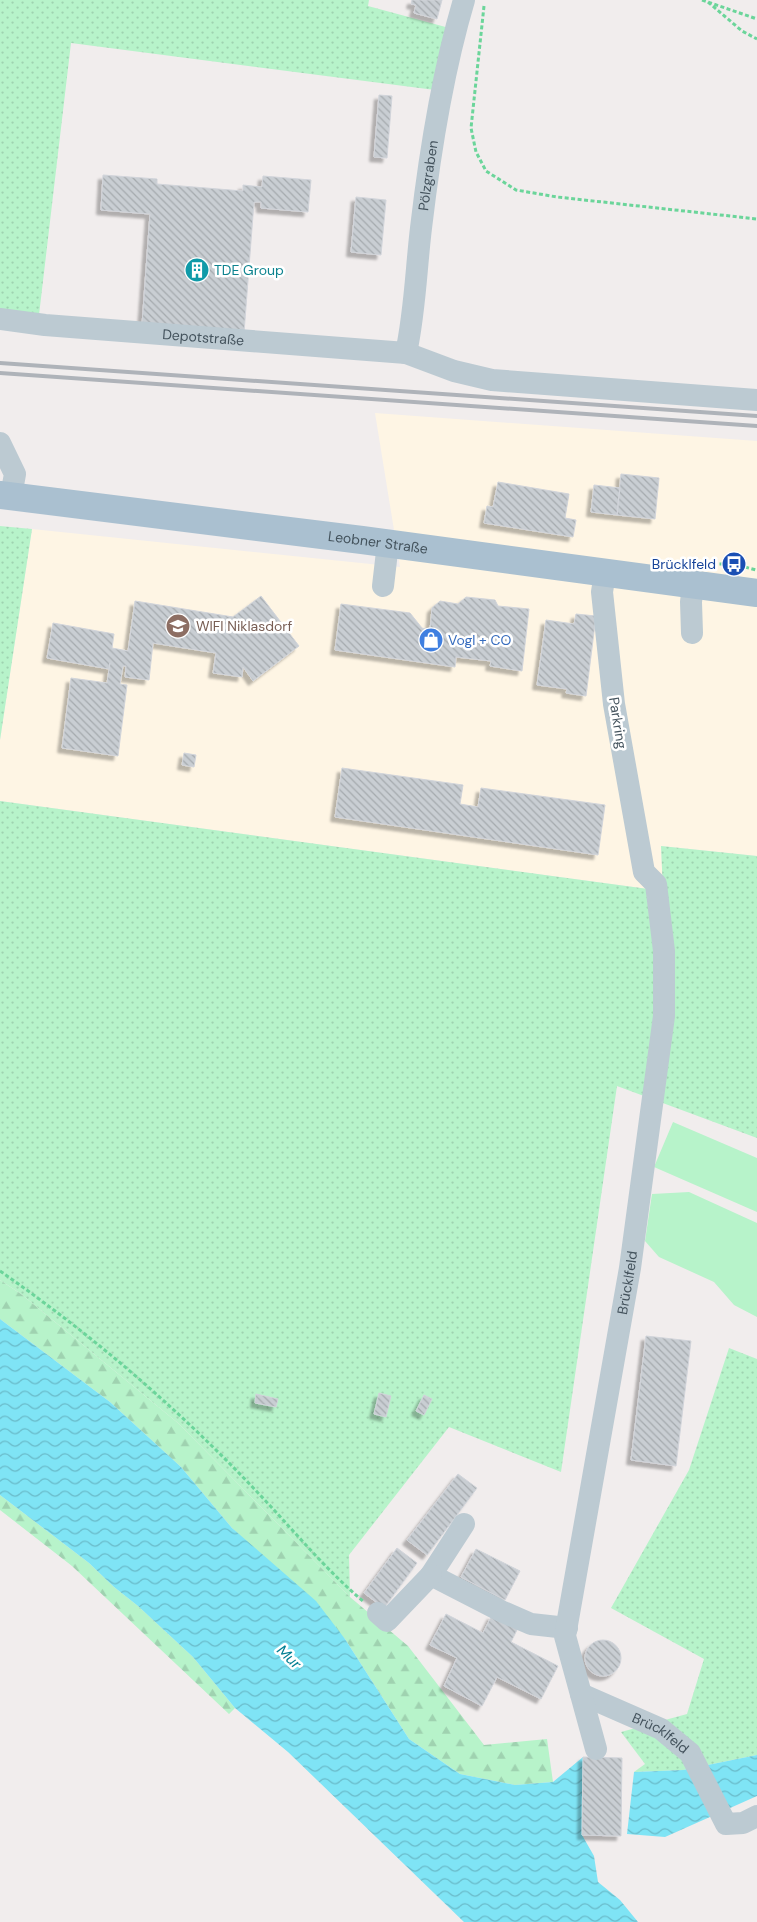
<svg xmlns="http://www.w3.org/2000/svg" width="757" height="1922" font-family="'DM Sans',sans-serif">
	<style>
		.commercial { fill: #fef5e4 }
		.green { fill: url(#green-dots) }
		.forest { fill: url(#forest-firs) }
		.pitch { fill: #b7f3ca }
		.water { fill: url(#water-waves) }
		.building { fill: url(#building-back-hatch); stroke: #d1d4da; filter: url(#shadow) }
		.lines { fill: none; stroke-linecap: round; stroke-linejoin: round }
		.path { stroke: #6bd59a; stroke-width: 3; stroke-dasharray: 4 2.5; stroke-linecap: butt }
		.minor { stroke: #bccad2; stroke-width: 22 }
		.major { stroke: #aac0d0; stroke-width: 28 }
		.rail { stroke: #afb3b9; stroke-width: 4 }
		.labels { text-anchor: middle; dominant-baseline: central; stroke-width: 5; stroke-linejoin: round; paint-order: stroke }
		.street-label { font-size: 14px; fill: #44535d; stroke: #fff }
		.culture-label { font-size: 14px; fill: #0d838f; stroke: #fff; text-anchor: start }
		.transit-label { font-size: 14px; fill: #164399; stroke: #fff; text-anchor: end }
		.education-label { font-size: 14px; fill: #785e54; stroke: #fff; text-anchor: start }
		.shop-label { font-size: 14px; fill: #366cbe; stroke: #fff; text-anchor: start }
		.water-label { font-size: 15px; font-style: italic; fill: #037f93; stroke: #fff }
	</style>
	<defs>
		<pattern id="green-dots" width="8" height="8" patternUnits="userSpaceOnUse" patternTransform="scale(1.25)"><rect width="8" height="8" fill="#b7f3ca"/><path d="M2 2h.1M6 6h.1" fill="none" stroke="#9fd2b0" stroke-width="1.8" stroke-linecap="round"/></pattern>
		<pattern id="forest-firs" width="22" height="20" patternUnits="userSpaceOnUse" patternTransform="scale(1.25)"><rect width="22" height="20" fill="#b7f3ca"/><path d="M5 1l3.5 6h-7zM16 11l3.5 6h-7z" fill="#9fd2b0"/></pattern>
		<pattern id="water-waves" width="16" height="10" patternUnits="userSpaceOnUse" patternTransform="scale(1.25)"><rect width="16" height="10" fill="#7fe4f5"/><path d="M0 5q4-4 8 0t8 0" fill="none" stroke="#6abbca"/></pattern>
		<pattern id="building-back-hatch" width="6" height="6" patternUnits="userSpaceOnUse" patternTransform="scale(1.25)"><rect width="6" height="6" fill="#c9ced3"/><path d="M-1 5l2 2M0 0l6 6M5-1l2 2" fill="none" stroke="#a5aaae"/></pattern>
		<filter id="shadow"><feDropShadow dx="-4.5" dy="4.5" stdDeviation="1" flood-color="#0004"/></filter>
	</defs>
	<rect width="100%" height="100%" fill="#f1eded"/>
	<!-- commercial -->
	<path class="commercial" d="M 375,413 L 757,441 L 757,856 L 661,846 L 663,891 L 0,801 L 0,740 L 32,529 L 400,567 Z"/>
	<!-- green -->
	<path class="green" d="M 0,0 L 369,0 L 368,6 L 453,29 L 435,90 L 71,43 L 39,315 L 0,309 Z
		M 0,526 L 32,529 L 0,740 Z
		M 0,801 L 663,891 L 661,846 L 757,856 L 757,1138 L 617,1086 L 561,1472 L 449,1427 L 349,1555 L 350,1597 L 178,1423 L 21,1294 L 0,1280 Z
		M 729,1348 L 757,1359 L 757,1755 L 683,1770 L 634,1772 L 645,1764 L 621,1732 L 687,1714 L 704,1659 L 611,1608 L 689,1470 Z"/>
	<!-- forest -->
	<path class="forest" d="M 0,1280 L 21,1294 L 178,1423 L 350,1597 L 408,1646 L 484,1745 L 547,1739 L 553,1782 L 515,1785 L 460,1774 L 409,1739 L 345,1639 L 232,1528 L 181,1467 L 110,1402 L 0,1319 Z
		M 0,1495 L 89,1563 L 114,1587 L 138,1606 L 193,1657 L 235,1708 L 229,1714 L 72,1566 L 0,1510 Z"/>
	<!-- pitch -->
	<path class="pitch" d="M 673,1122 L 757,1158 L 757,1212 L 654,1167 Z
		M 689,1192 L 757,1223 L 757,1317 L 734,1305 L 714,1282 L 659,1257 L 645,1241 L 652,1194 Z"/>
	<!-- water -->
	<path class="water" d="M 0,1319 L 110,1402 L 181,1467 L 232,1528 L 316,1601 L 345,1639 L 409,1739 L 460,1774 L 515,1785 L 553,1782 L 583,1757 L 582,1835 L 594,1856 L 598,1882 L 620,1900 L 638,1922 L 464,1922 L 288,1752 L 235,1708 L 193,1657 L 138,1606 L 114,1587 L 89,1563 L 0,1495 Z
		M 757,1755 L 757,1796 L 665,1837 L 627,1834 L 634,1772 L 683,1770 Z"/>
	<!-- building -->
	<path class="building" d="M 412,0 L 442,0 L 437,19 L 414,13 L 416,5 L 411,4 Z
		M 379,95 L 392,96 L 387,158 L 374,157 Z
		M 103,175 L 157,179 L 157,184 L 243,191 L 243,185 L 262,187 L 263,176 L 311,180 L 308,212 L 261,208 L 261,202 L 254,202 L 244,333 L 142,325 L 150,214 L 101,210 Z
		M 356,197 L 386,200 L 381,255 L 351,252 Z
		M 621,474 L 659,478 L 655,519 L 617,515 Z
		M 498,482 L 569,494 L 565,518 L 576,520 L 573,537 L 484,523 L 487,506 L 493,507 Z
		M 594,485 L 620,488 L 617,515 L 591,512 Z
		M 261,596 L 299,646 L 253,681 L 243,667 L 242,677 L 213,673 L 216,653 L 153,643 L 149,680 L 125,677 L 126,666 L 123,666 L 120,684 L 127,685 L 118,756 L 62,748 L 71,678 L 107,683 L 110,663 L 109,669 L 47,658 L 53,623 L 114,634 L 112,648 L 128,651 L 135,601 L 233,617 Z
		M 466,597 L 495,600 L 498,606 L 529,609 L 522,671 L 490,666 L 491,661 L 456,657 L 455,667 L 335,650 L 341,604 L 410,613 L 422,628 L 430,630 L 432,608 L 440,601 L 458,604 Z
		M 576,614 L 596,616 L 586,696 L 566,693 L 567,689 L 537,685 L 546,620 L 574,624 Z
		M 184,753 L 196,755 L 194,767 L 182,765 Z
		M 342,768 L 463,785 L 460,804 L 478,807 L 481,788 L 605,805 L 598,855 L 335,817 Z
		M 646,1336 L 691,1341 L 676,1466 L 631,1460 Z
		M 379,1393 L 391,1396 L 386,1417 L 374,1414 Z
		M 256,1394 L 278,1399 L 276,1407 L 255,1403 Z
		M 424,1395 L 432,1399 L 424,1415 L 416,1411 Z
		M 458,1474 L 477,1488 L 427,1555 L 407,1540 Z
		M 397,1548 L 417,1563 L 384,1608 L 364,1593 Z
		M 476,1549 L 520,1571 L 505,1600 L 461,1577 Z
		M 446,1614 L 483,1633 L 492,1615 L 518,1628 L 511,1642 L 558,1666 L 541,1699 L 497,1677 L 482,1706 L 444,1686 L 457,1658 L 430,1645 Z
		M585 1658a18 18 0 1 1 36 0a18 18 0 1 1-36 0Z
		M 583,1757 L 622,1758 L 621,1836 L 582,1835 Z"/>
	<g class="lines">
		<!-- path -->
		<path class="path" d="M 702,0 L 757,19
			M 708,2 L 742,31 L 757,39
			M 484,6 L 471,128 L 476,152 L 486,171 L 516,190 L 557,197 L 757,219
			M 713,564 L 734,564 L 756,570
			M 0,1271 C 95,1337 182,1412 261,1496 C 295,1532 326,1570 364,1602"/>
		<!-- minor -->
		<g class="minor">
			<path id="s1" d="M 0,319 L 45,325 L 406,353 L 454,371 L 492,380 L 757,400"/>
			<path id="s2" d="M 406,353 C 415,312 416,270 421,228 C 430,151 442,74 464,0"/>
			<path d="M 0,443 L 15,474 L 11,496"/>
			<path d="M 383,586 L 388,543"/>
			<path d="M 692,633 L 691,602 L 693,585"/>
			<path d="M 464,1524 L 431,1575 L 501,1611 L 531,1624 L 567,1628"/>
			<path d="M 378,1613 L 387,1621 L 431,1575"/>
			<path id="s3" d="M 581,1694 L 661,1729 L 690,1753 L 726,1824 L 743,1823 L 757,1816"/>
			<path id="s4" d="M 596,1749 L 565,1636 L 630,1268 L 664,1016 L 664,951 L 656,884 L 644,872 L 614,704 L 602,592 L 605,573"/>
		</g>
		<!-- major -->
		<path class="major" id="s5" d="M 0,495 L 362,540 L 757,593"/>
		<!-- rail -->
		<path class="rail" d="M 0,363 L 757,416
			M 0,373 L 757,426"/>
	</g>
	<!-- icons -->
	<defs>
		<symbol id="building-disc" viewBox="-11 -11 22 22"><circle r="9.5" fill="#0f9aa8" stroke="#fff"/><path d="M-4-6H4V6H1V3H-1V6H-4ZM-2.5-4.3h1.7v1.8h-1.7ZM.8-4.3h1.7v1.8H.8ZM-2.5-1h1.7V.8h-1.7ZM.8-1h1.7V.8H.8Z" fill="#fff"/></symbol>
		<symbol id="bus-disc" viewBox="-11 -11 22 22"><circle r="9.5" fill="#1a4fb4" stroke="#fff"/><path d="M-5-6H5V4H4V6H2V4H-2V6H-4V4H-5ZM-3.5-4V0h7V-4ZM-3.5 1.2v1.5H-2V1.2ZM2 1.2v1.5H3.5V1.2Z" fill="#fff"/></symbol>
		<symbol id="school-disc" viewBox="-11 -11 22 22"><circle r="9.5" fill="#8d6e63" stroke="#fff"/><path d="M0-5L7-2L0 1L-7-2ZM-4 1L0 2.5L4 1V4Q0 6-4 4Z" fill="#fff"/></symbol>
		<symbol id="shop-disc" viewBox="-11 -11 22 22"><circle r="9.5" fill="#3f7fe0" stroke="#fff"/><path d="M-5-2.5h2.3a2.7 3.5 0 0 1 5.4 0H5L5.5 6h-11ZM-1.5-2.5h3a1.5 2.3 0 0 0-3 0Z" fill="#fff"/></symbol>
	</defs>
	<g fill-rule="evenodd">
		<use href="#building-disc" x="183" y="256" width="28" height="28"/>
		<use href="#bus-disc" x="720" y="550" width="28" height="28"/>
		<use href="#school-disc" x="164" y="612" width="28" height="28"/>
		<use href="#shop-disc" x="417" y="626" width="28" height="28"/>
	</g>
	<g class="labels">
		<!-- street labels -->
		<g class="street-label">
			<text stroke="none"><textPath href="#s2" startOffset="179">Pölzgraben</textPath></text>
			<text stroke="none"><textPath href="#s1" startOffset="204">Depotstraße</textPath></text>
			<text stroke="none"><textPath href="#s5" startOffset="381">Leobner Straße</textPath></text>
			<text transform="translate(618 723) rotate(81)">Parkring</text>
			<text stroke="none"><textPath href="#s4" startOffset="476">Brücklfeld</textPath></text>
			<text stroke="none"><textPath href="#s3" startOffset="89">Brücklfeld</textPath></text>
		</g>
		<!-- culture labels -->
		<g class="culture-label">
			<text x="214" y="270">TDE Group</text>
		</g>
		<!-- transit labels -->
		<g class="transit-label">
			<text x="716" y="564">Brücklfeld</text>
		</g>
		<!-- education labels -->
		<g class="education-label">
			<text x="196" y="626">WIFI Niklasdorf</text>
		</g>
		<!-- shop labels -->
		<g class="shop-label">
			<text x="448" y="640">Vogl + CO</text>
		</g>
		<!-- water labels -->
		<g class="water-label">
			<text transform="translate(289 1657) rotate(44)">Mur</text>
		</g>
	</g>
</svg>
